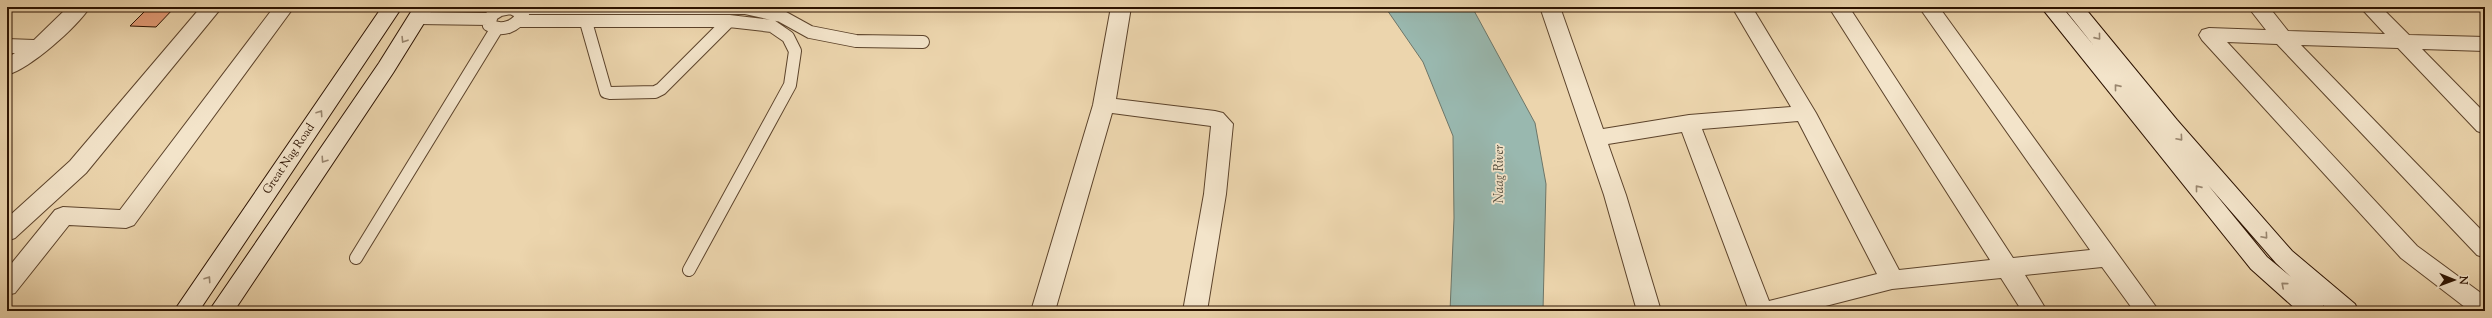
<svg xmlns="http://www.w3.org/2000/svg" width="2492" height="318" font-family="'Sorts Mill Goudy',serif">
	<style>
		.water { fill: #99b8af; stroke: #6d7669 }
		.building { fill: #e59d78; stroke: #2c1200 }
		.lines { fill: none; stroke-linecap: round; stroke-linejoin: round }
		.service-casing { stroke: #5c432b; stroke-width: 14 }
		.minor-casing { stroke: #5c432b; stroke-width: 2 }
		.secondary-casing { stroke: #2c1200; stroke-width: 2 }
		.service { stroke: #f3e4ca; stroke-width: 12 }
		.minor { fill: #f3e4ca; fill-rule: evenodd }
		.secondary { fill: #f3e4ca; fill-rule: evenodd }
		.oneway { stroke: #99866f }
		.labels { text-anchor: middle; dominant-baseline: central; stroke-width: 3.5; stroke-linejoin: round; paint-order: stroke }
		.street-label { font-size: 12px; fill: #2c1200; stroke: #f3e4ca }
		.water-label { font-size: 13px; font-style: italic; fill: #524c3d; stroke: #f3e4ca }
	</style>
	<rect width="100%" height="100%" fill="#ecd5ad"/>
	<filter id="stains"><feTurbulence type="fractalNoise" baseFrequency=".005" numOctaves="4"/><feColorMatrix values="0 0 0 0 .2 0 0 0 0 .09 0 0 0 0 .02 0 0 0 .5 -.17"/></filter>
	<radialGradient id="worn" r=".72"><stop offset=".6" stop-color="#630" stop-opacity="0"/><stop offset="1" stop-color="#630" stop-opacity=".3"/></radialGradient>
	<!-- water -->
	<path class="water" d="M 1385,7 L 1472,7 L 1535,123 L 1546,184 L 1543,311 L 1450,311 L 1454,218 L 1453,136 L 1423,62 Z"/>
	<!-- building -->
	<path class="building" d="M 149,7 L 175,7 L 156,27 L 130,26 Z"/>
	<g class="lines">
		<defs>
			<path id="service" d="M 511,8 L 745,8 L 781,16 L 810,32 L 856,41 L 923,42
				M 511,8 L 523,14 C 516,27 502,32 489,25 L 492,15 L 500,10 Z
				M 418,18 L 489,19
				M 519,21 L 729,21 L 772,26 L 788,37 L 795,51 L 790,85 L 689,270
				M 586,22 L 606,92 L 610,93 L 655,92 L 661,89 L 729,21
				M 356,258 L 497,28"/>
			<path id="minor" d="M 68,7 L 90,7 C 76,28 31,68 7,75 L 7,58 L 15,53 L 7,53 L 7,39 L 34,40 Z
				M 201,7 L 222,7 L 86,173 L 15,238 L 7,241 L 7,218 L 70,161 Z
				M 274,7 L 294,7 L 134,225 L 126,228 L 69,225 L 15,293 L 7,295 L 7,269 L 55,210 L 63,207 L 120,210 Z
				M 1111,7 L 1131,7 L 1116,99 L 1215,111 L 1223,113 L 1233,124 L 1226,194 L 1207,311 L 1183,311 L 1204,194 L 1211,126 L 1112,113 L 1055,311 L 1031,311 L 1093,105 Z
				M 1540,7 L 1560,7 L 1603,129 L 1689,115 L 1791,107 L 1732,7 L 1752,7 L 1816,113 L 1899,270 L 1990,260 L 1830,9 L 1831,7 L 1849,7 L 2013,258 L 2090,250 L 1919,7 L 1939,7 L 2159,311 L 2134,311 L 2102,267 L 2025,275 L 2047,311 L 2022,311 L 2001,278 L 1892,289 L 1806,311 L 1749,311 L 1682,132 L 1608,144 L 1626,195 L 1661,311 L 1637,311 L 1604,195 ZM 1798,121 L 1877,274 L 1769,301 L 1702,129 Z
				M 2248,7 L 2269,7 L 2288,31 L 2385,34 L 2360,7 L 2381,7 L 2409,35 L 2485,37 L 2485,51 L 2422,49 L 2485,113 L 2485,134 L 2477,131 L 2398,48 L 2301,45 L 2485,234 L 2485,258 L 2477,255 L 2277,44 L 2227,42 L 2417,246 L 2485,296 L 2485,311 L 2470,311 L 2401,258 L 2202,40 L 2199,35 L 2202,30 L 2209,28 L 2266,30 Z"/>
			<path id="secondary" d="M 382,7 L 402,7 L 199,311 L 174,311 Z
				M 414,7 L 434,7 L 393,73 L 234,311 L 209,311 L 379,63 Z
				M 2041,7 L 2062,7 L 2094,46 L 2063,7 L 2084,7 L 2177,120 L 2292,251 L 2355,304 L 2358,311 L 2330,311 L 2323,305 L 2326,311 L 2298,311 L 2251,269 ZM 2208,185 L 2276,263 L 2291,277 L 2267,257 Z"/>
		</defs>
		<!-- service casing -->
		<use href="#service" class="service-casing"/>
		<!-- minor casing -->
		<use href="#minor" class="minor-casing"/>
		<!-- secondary casing -->
		<use href="#secondary" class="secondary-casing"/>
		<!-- service -->
		<use href="#service" class="service"/>
		<!-- minor -->
		<use href="#minor" class="minor"/>
		<!-- secondary -->
		<use href="#secondary" class="secondary"/>
	</g>
	<!-- one-way arrows -->
	<defs><path id="oneway-chevron" d="M-2-3.5L2.5 0L-2 3.5" fill="none" stroke-width="1.6" stroke-linecap="round" stroke-linejoin="round"/></defs>
	<g class="oneway">
		<use href="#oneway-chevron" transform="translate(2098 37) rotate(51)"/>
		<use href="#oneway-chevron" transform="translate(404 40) rotate(122)"/>
		<use href="#oneway-chevron" transform="translate(2117 87) rotate(-129)"/>
		<use href="#oneway-chevron" transform="translate(320 113) rotate(-56)"/>
		<use href="#oneway-chevron" transform="translate(2180 138) rotate(49)"/>
		<use href="#oneway-chevron" transform="translate(324 160) rotate(124)"/>
		<use href="#oneway-chevron" transform="translate(2198 188) rotate(-129)"/>
		<use href="#oneway-chevron" transform="translate(2265 236) rotate(49)"/>
		<use href="#oneway-chevron" transform="translate(208 279) rotate(-56)"/>
		<use href="#oneway-chevron" transform="translate(2284 285) rotate(-139)"/>
	</g>
	<g class="labels">
		<!-- street labels -->
		<g class="street-label">
			<text transform="translate(289 159) rotate(-56)">Great Nag Road</text>
		</g>
		<!-- water labels -->
		<g class="water-label">
			<text transform="translate(1500 174) rotate(-90)">Naag River</text>
		</g>
	</g>
	<!-- margin -->
	<rect width="2492" height="318" fill="none" stroke="#ecd5ad" stroke-width="24"/>
	<rect x="8" y="8" width="2476" height="302" fill="none" stroke="#2c1200" stroke-width="2"/>
	<rect x="12" y="12" width="2468" height="294" fill="none" stroke="#2c1200"/>
	<!-- north arrow -->
	<g transform="translate(2454 280) rotate(91)" stroke="#f3e4ca" stroke-width="3" paint-order="stroke">
	<path d="M0-3L7 15L0 10L-7 15Z" fill="#2c1200"/>
	<text y="-6" font-size="11" font-weight="bold" text-anchor="middle" fill="#2c1200">N</text>
	</g>
	<rect width="100%" height="100%" filter="url(#stains)"/>
	<rect width="100%" height="100%" fill="url(#worn)"/>
</svg>
